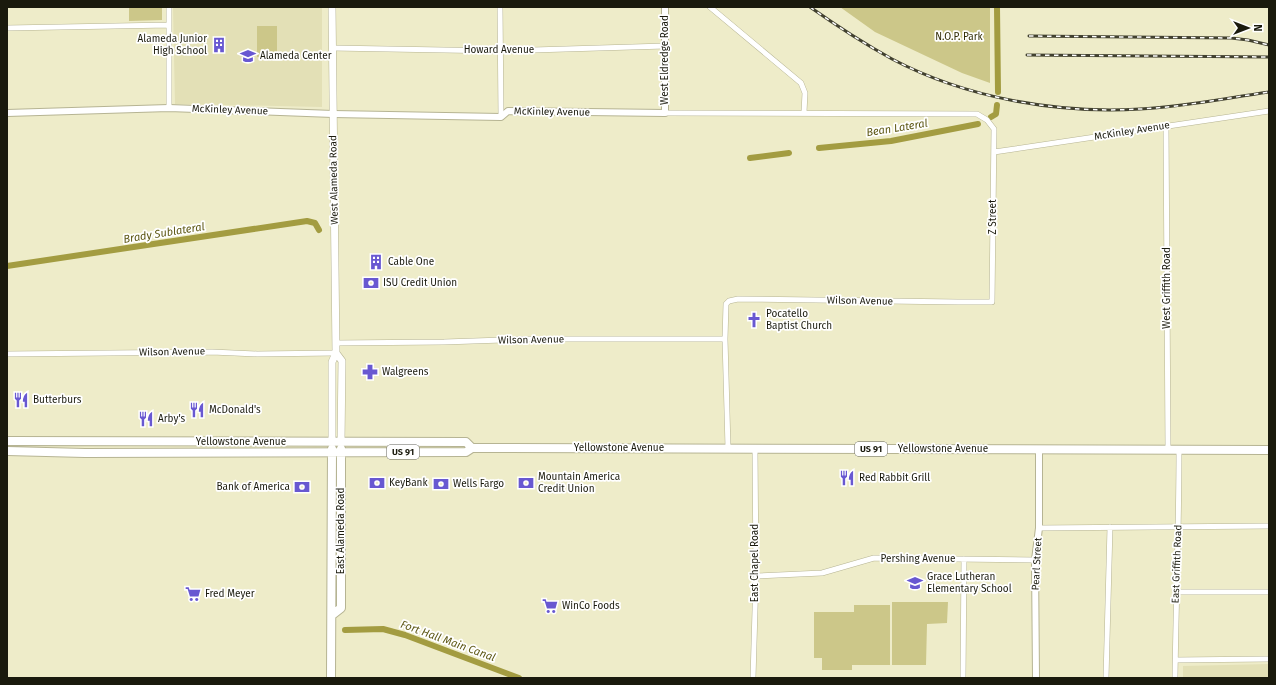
<svg xmlns="http://www.w3.org/2000/svg" width="1276" height="685" font-family="'Fira Sans',sans-serif">
	<style>
		.built { fill: #e3e0b6 }
		.green { fill: #ccc789 }
		.lines { fill: none; stroke-linecap: round; stroke-linejoin: round }
		.canal { stroke: #a39c41; stroke-width: 6 }
		.minor-casing { stroke: #b6b493; stroke-width: 6 }
		.tertiary-casing { stroke: #b6b493; stroke-width: 8 }
		.secondary-casing { stroke: #b6b493; stroke-width: 8 }
		.primary-casing { stroke: #b6b493; stroke-width: 10 }
		.minor { stroke: #fff; stroke-width: 5 }
		.tertiary { stroke: #fff; stroke-width: 6 }
		.secondary { stroke: #fff; stroke-width: 7 }
		.primary { stroke: #fff; stroke-width: 8 }
		.rail-casing { stroke: #41402f; stroke-width: 3 }
		.rail { stroke: #fff; stroke-width: 1.5; stroke-dasharray: 4.5; stroke-linecap: butt }
		.labels { text-anchor: middle; dominant-baseline: central; stroke-width: 3.5; stroke-linejoin: round; paint-order: stroke }
		.shield { fill: #fff; stroke: #5f5f56; stroke-width: 1 }
		.shield-label { font-size: 9px; font-weight: bold; fill: #1a1a0d }
		.park-label { font-size: 10px; fill: #302c04; stroke: #fff }
		.poi-label { font-size: 10px; fill: #1a1a0d; stroke: #fff; text-anchor: start }
		.street-label { font-size: 10px; fill: #1a1a0d; stroke: #fff }
		.water-label { font-size: 11px; font-style: italic; fill: #5e5815; stroke: #fff }
	</style>
	<rect width="100%" height="100%" fill="#eeecc9"/>
	<!-- built -->
	<path class="built" d="M 173,7 L 322,7 L 322,107 L 175,104 Z
		M 1269,664 L 1269,678 L 1183,678 L 1183,666 Z"/>
	<!-- green -->
	<path class="green" d="M 129,7 L 162,7 L 162,20 L 129,21 Z
		M 840,7 L 990,7 L 990,83 L 962,73 L 875,32 Z
		M 257,26 L 277,26 L 277,56 L 257,57 Z
		M 892,602 L 948,602 L 947,623 L 927,624 L 926,665 L 892,665 Z
		M 854,605 L 890,605 L 890,665 L 852,665 L 852,670 L 822,670 L 822,658 L 814,658 L 814,612 L 854,612 Z"/>
	<g class="lines">
		<!-- canal -->
		<path class="canal" d="M 997,7 L 998,92
			M 991,117 L 996,114 L 997,105
			M 819,148 L 891,141 L 978,124
			M 750,158 L 789,153
			M 7,266 L 307,221 L 315,223 L 319,230
			M 345,630 L 383,629 L 405,635 L 519,678"/>
		<defs>
			<path id="minor" d="M 169,7 L 169,108
				M 500,7 L 501,117
				M 710,7 L 801,83 L 805,93 L 804,112
				M 7,28 L 169,25
				M 332,48 L 500,51 L 665,46
				M 665,113 L 977,114 L 987,120 L 994,129 L 992,302 L 958,302 L 738,299 L 729,301 L 726,304 L 725,339 L 728,448
				M 1166,126 L 1168,449
				M 994,152 L 1269,111
				M 336,343 L 444,342 L 531,339 L 725,339
				M 7,354 L 212,352 L 257,354 L 336,353
				M 1039,528 L 1269,526
				M 756,576 L 822,573 L 874,558 L 1035,560
				M 1176,592 L 1269,592
				M 1175,660 L 1269,659
				M 753,678 L 756,576 L 755,449
				M 963,678 L 964,559
				M 1106,678 L 1110,527
				M 1175,678 C 1176,602 1179,526 1179,450"/>
			<path id="tertiary" d="M 7,113 L 169,108 L 333,114 L 501,117 L 508,111 L 665,113 L 665,7
				M 1036,678 L 1035,560 L 1039,528 L 1039,450"/>
			<path id="secondary" d="M 332,7 L 336,353 L 332,362 L 332,442
				M 336,353 L 342,361 L 341,442"/>
			<path id="primary" d="M 7,441 L 466,442 L 472,448
				M 7,451 L 85,453 L 466,452 L 472,448 L 486,448 L 1269,450
				M 332,615 L 341,608 L 341,449
				M 331,678 L 332,449"/>
		</defs>
		<!-- minor casing -->
		<use href="#minor" class="minor-casing"/>
		<!-- tertiary casing -->
		<use href="#tertiary" class="tertiary-casing"/>
		<!-- secondary casing -->
		<use href="#secondary" class="secondary-casing"/>
		<!-- primary casing -->
		<use href="#primary" class="primary-casing"/>
		<!-- minor -->
		<use href="#minor" class="minor"/>
		<!-- tertiary -->
		<use href="#tertiary" class="tertiary"/>
		<!-- secondary -->
		<use href="#secondary" class="secondary"/>
		<!-- primary -->
		<use href="#primary" class="primary"/>
		<defs>
			<path id="rail" d="M 810,7 C 837,26 863,43 892,59 C 966,98 1057,114 1140,109 C 1183,107 1226,98 1269,92
				M 1029,36 L 1231,38 L 1248,40 L 1269,45
				M 1027,55 L 1269,57"/>
		</defs>
		<!-- rail casing -->
		<use href="#rail" class="rail-casing"/>
		<!-- rail -->
		<use href="#rail" class="rail"/>
	</g>
	<!-- icons -->
	<defs>
		<symbol id="building-bare" viewBox="-9 -9 18 18"><path d="M-4-6H4V6H1V3H-1V6H-4ZM-2.5-4.3h1.7v1.8h-1.7ZM.8-4.3h1.7v1.8H.8ZM-2.5-1h1.7V.8h-1.7ZM.8-1h1.7V.8H.8Z" fill="#6858d1" stroke="#fff" stroke-width="2.5" paint-order="stroke"/></symbol>
		<symbol id="school-bare" viewBox="-9 -9 18 18"><path d="M0-5L7-2L0 1L-7-2ZM-4 1L0 2.5L4 1V4Q0 6-4 4Z" fill="#6858d1" stroke="#fff" stroke-width="2.5" paint-order="stroke"/></symbol>
		<symbol id="bank-bare" viewBox="-9 -9 18 18"><path d="M-6-4H6V4H-6ZM0-2.3a2.3 2.3 0 1 0 0 4.6a2.3 2.3 0 1 0 0-4.6Z" fill="#6858d1" stroke="#fff" stroke-width="2.5" paint-order="stroke"/></symbol>
		<symbol id="church-bare" viewBox="-9 -9 18 18"><path d="M-1.2-6h2.4v3.5h3.3v2.4h-3.3V6h-2.4V-.1h-3.3v-2.4h3.3Z" fill="#6858d1" stroke="#fff" stroke-width="2.5" paint-order="stroke"/></symbol>
		<symbol id="pharmacy-bare" viewBox="-9 -9 18 18"><path d="M-2-6h4v4h4v4h-4v4h-4v-4h-4v-4h4Z" fill="#6858d1" stroke="#fff" stroke-width="2.5" paint-order="stroke"/></symbol>
		<symbol id="restaurant-bare" viewBox="-9 -9 18 18"><path d="M-5-6h1v4h1v-4h1v4h1v-4h1v5L-1.5 .5V6h-2V.5L-5-1ZM5-6V6H3V1.5H1.5Q1.5-4 5-6Z" fill="#6858d1" stroke="#fff" stroke-width="2.5" paint-order="stroke"/></symbol>
		<symbol id="supermarket-bare" viewBox="-9 -9 18 18"><path d="M-6-5.5h2.5l.6 2H6L4.5 2H-2.5L-4.4-4H-6ZM-1.5 3.2a1.3 1.3 0 1 0 .1 0ZM3 3.2a1.3 1.3 0 1 0 .1 0Z" fill="#6858d1" stroke="#fff" stroke-width="2.5" paint-order="stroke"/></symbol>
	</defs>
	<g fill-rule="evenodd">
		<use href="#building-bare" x="208" y="34" width="22" height="22"/>
		<use href="#school-bare" x="237" y="45" width="22" height="22"/>
		<use href="#building-bare" x="365" y="251" width="22" height="22"/>
		<use href="#bank-bare" x="360" y="272" width="22" height="22"/>
		<use href="#church-bare" x="743" y="309" width="22" height="22"/>
		<use href="#pharmacy-bare" x="359" y="361" width="22" height="22"/>
		<use href="#restaurant-bare" x="10" y="389" width="22" height="22"/>
		<use href="#restaurant-bare" x="186" y="399" width="22" height="22"/>
		<use href="#restaurant-bare" x="135" y="408" width="22" height="22"/>
		<use href="#restaurant-bare" x="836" y="467" width="22" height="22"/>
		<use href="#bank-bare" x="366" y="472" width="22" height="22"/>
		<use href="#bank-bare" x="515" y="472" width="22" height="22"/>
		<use href="#bank-bare" x="430" y="473" width="22" height="22"/>
		<use href="#bank-bare" x="291" y="476" width="22" height="22"/>
		<use href="#school-bare" x="904" y="572" width="22" height="22"/>
		<use href="#supermarket-bare" x="182" y="583" width="22" height="22"/>
		<use href="#supermarket-bare" x="539" y="595" width="22" height="22"/>
	</g>
	<g class="labels">
		<!-- shield labels -->
		<g class="shield">
			<rect x="855" y="442" width="32" height="14" rx="3"/>
			<rect x="387" y="445" width="32" height="14" rx="3"/>
		</g>
		<g class="shield-label">
			<text x="871" y="449">US 91</text>
			<text x="403" y="452">US 91</text>
		</g>
		<!-- park labels -->
		<g class="park-label">
			<text x="959" y="37">N.O.P. Park</text>
		</g>
		<!-- poi labels -->
		<g class="poi-label">
			<text x="207" y="39" text-anchor="end">Alameda Junior<tspan x="207" dy="12">High School</tspan></text>
			<text x="260" y="56">Alameda Center</text>
			<text x="388" y="262">Cable One</text>
			<text x="383" y="283">ISU Credit Union</text>
			<text x="766" y="314">Pocatello<tspan x="766" dy="12">Baptist Church</tspan></text>
			<text x="382" y="372">Walgreens</text>
			<text x="33" y="400">Butterburs</text>
			<text x="209" y="410">McDonald's</text>
			<text x="158" y="419">Arby's</text>
			<text x="538" y="477">Mountain America<tspan x="538" dy="12">Credit Union</tspan></text>
			<text x="859" y="478">Red Rabbit Grill</text>
			<text x="389" y="483">KeyBank</text>
			<text x="453" y="484">Wells Fargo</text>
			<text x="290" y="487" text-anchor="end">Bank of America</text>
			<text x="927" y="577">Grace Lutheran<tspan x="927" dy="12">Elementary School</tspan></text>
			<text x="205" y="594">Fred Meyer</text>
			<text x="562" y="606">WinCo Foods</text>
		</g>
		<!-- street labels -->
		<g class="street-label">
			<text x="499" y="50">Howard Avenue</text>
			<text transform="translate(665 60) rotate(-90)">West Eldredge Road</text>
			<text transform="translate(230 110) rotate(2)">McKinley Avenue</text>
			<text transform="translate(552 112) rotate(1)">McKinley Avenue</text>
			<text transform="translate(1132 131) rotate(-9)">McKinley Avenue</text>
			<text transform="translate(334 180) rotate(-91)">West Alameda Road</text>
			<text transform="translate(993 217) rotate(-90)">Z Street</text>
			<text transform="translate(1167 288) rotate(-90)">West Griffith Road</text>
			<text transform="translate(860 301) rotate(1)">Wilson Avenue</text>
			<text transform="translate(531 340) rotate(-1)">Wilson Avenue</text>
			<text transform="translate(172 352) rotate(-1)">Wilson Avenue</text>
			<text x="241" y="442">Yellowstone Avenue</text>
			<text x="619" y="448">Yellowstone Avenue</text>
			<text x="943" y="449">Yellowstone Avenue</text>
			<text transform="translate(341 531) rotate(-90)">East Alameda Road</text>
			<text x="918" y="559">Pershing Avenue</text>
			<text transform="translate(755 563) rotate(-90)">East Chapel Road</text>
			<text transform="translate(1037 564) rotate(-87)">Pearl Street</text>
			<text transform="translate(1177 564) rotate(-88)">East Griffith Road</text>
		</g>
		<!-- water labels -->
		<g class="water-label">
			<text transform="translate(897 128) rotate(-9)">Bean Lateral</text>
			<text transform="translate(164 233) rotate(-9)">Brady Sublateral</text>
			<text transform="translate(448 641) rotate(20)">Fort Hall Main Canal</text>
		</g>
	</g>
	<!-- border -->
	<rect width="1276" height="685" fill="none" stroke="#1a1a0d" stroke-width="16"/>
	<!-- north arrow -->
	<g transform="translate(1248 28) rotate(90)" stroke="#ffffff" stroke-width="3" paint-order="stroke">
	<path d="M0-3L7 15L0 10L-7 15Z" fill="#1a1a0d"/>
	<text y="-6" font-size="11" font-weight="bold" text-anchor="middle" fill="#1a1a0d">N</text>
	</g>
</svg>
